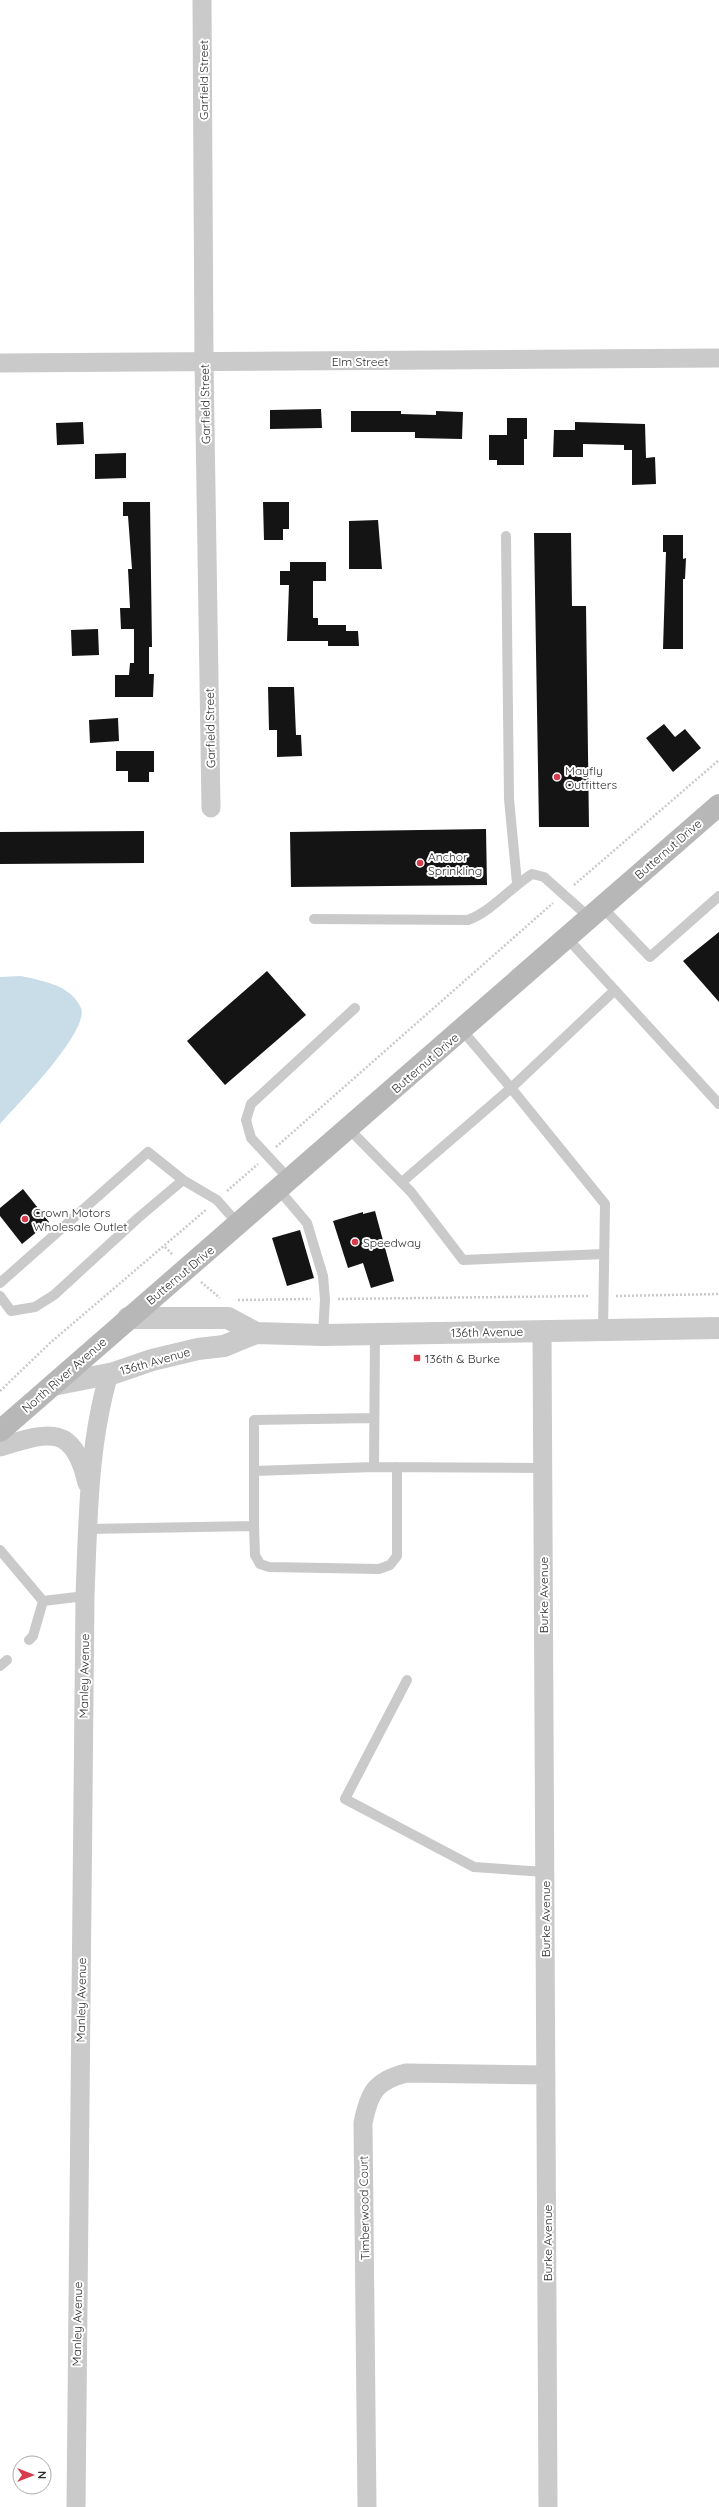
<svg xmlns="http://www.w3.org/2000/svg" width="719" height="2507" font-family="Quicksand,sans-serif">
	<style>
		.water { fill: #c9dde8 }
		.building { fill: #141414 }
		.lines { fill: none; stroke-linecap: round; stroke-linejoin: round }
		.path { stroke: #cacaca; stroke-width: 2.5; stroke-dasharray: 2 2; stroke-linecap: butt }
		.service { stroke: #cacaca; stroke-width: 10 }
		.minor { stroke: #cacaca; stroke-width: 19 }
		.tertiary { stroke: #cacaca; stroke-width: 22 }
		.secondary { stroke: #b7b7b7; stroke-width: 22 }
		.poi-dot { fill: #d73b4c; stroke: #fff; stroke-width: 1.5 }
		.labels { text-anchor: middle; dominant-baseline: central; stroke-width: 4; stroke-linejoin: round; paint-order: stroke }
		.street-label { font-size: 12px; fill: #2d2d2d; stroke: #fff }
		.poi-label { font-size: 12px; fill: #2d2d2d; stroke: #fff; text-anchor: start }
	</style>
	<rect width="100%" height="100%" fill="#fff"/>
	<!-- water -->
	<path class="water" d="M 21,976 C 43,981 71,985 81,1008 C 90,1031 16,1106 0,1124 L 0,977 Z"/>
	<!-- building -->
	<path class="building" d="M 321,409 L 322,428 L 270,429 L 270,410 Z
		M 351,411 L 401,411 L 401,414 L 436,415 L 436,411 L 463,412 L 462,439 L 415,438 L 415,432 L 351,432 Z
		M 507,418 L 527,418 L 527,439 L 524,439 L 524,465 L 497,465 L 497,460 L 489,460 L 489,435 L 507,435 Z
		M 83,422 L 84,444 L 57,445 L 56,423 Z
		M 575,422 L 645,424 L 646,458 L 655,457 L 656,484 L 632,485 L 632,450 L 624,450 L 624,445 L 583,444 L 583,457 L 553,457 L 554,430 L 575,430 Z
		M 126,453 L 126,478 L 95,479 L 95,454 Z
		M 123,502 L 150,502 L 152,647 L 149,647 L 149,674 L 154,674 L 153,697 L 115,697 L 115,675 L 129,675 L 130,663 L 134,663 L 134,629 L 121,629 L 120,608 L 130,608 L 128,569 L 132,569 L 128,516 L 123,516 Z
		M 263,502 L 289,502 L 289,529 L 283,529 L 283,540 L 264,540 Z
		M 378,520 L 382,569 L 349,569 L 349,521 Z
		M 534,533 L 571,533 L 572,606 L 586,606 L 589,827 L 539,827 Z
		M 663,535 L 683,535 L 683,559 L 686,558 L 685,579 L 683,579 L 683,649 L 663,649 L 666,552 L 663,552 Z
		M 290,562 L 326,562 L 326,581 L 313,581 L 313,618 L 318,618 L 318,625 L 346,625 L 346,631 L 358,631 L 359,646 L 328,646 L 328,641 L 287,641 L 289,585 L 280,585 L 280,571 L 290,571 Z
		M 98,629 L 99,655 L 72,656 L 71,630 Z
		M 268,687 L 294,687 L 296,735 L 301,735 L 302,756 L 277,757 L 277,730 L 269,730 Z
		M 118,718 L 119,741 L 90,743 L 89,720 Z
		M 664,724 L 675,737 L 685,729 L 701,748 L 673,772 L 646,738 Z
		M 116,751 L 154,751 L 154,772 L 149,772 L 149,782 L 128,782 L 128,771 L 116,771 Z
		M 486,829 L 487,885 L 291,887 L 290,832 Z
		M 144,831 L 144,863 L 0,864 L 0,832 Z
		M 719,932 L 719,1002 L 683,961 Z
		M 267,971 L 306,1015 L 225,1085 L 187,1041 Z
		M 23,1189 L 49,1222 L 22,1244 L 0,1216 L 0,1208 Z
		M 375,1211 L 394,1281 L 371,1288 L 363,1263 L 348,1268 L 333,1221 L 363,1212 L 363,1214 Z
		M 300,1230 L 314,1278 L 287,1286 L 272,1238 Z"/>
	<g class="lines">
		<!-- path -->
		<path class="path" d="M 574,885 L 719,760
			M 276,1147 L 553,903
			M 227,1191 L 258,1164
			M 165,1247 L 173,1255
			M 201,1282 L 220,1298
			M 616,1296 L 719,1294
			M 338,1299 L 589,1296
			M 238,1300 L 311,1299
			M 0,1391 L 50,1343 L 207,1209"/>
		<!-- service -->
		<path class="service" d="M 506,536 L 509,799 L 517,883
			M 602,907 L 650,957 L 719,896
			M 314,919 L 468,920 C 492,911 510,888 532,874 L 544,877 L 590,918
			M 567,938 L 719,1104
			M 462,1030 L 511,1088 L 615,990
			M 349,1129 L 411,1192 L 463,1260 L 604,1254
			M 290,1180 L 251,1138 L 246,1120 L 251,1104 L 355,1008
			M 402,1182 L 511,1088 L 605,1204 L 603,1330
			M 279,1190 L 307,1223 L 323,1276 L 325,1299 L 323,1335
			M 0,1283 L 148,1152 L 183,1180 L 217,1200 L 239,1225
			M 0,1296 L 11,1311 L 35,1307 L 54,1295 L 138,1218 L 183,1180
			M 374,1467 L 542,1468
			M 254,1471 L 254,1420 L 374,1418
			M 254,1526 L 255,1555 L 260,1564 L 269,1567 L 379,1569 L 390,1565 L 397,1556 L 397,1467
			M 87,1529 L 254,1526 L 254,1471 L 374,1467 L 375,1334
			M 0,1550 L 43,1601
			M 43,1601 L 85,1596
			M 29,1640 L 33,1636 L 43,1601
			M 0,1666 L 7,1660
			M 407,1680 L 345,1799 L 474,1867 L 545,1872"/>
		<!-- minor -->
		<path class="minor" d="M 202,0 L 204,362 L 211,808
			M 0,363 L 719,358
			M 542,1331 L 548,2507
			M 0,1447 C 49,1432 73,1423 87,1483
			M 76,2507 L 85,1596 C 88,1522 88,1445 109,1374
			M 367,2507 L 363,2123 C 369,2093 375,2081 406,2073 L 546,2075"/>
		<!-- tertiary -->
		<path class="tertiary" d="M 128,1318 L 228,1318 L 256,1333
			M 53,1385 L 114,1373 L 152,1360 L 198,1349 L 224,1346 L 256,1333 L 323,1335 L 719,1328"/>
		<!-- secondary -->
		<path class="secondary" d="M 0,1431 L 719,805"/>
	</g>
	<!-- markers -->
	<g class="poi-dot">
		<circle cx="557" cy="777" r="4"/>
		<circle cx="420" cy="863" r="4"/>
		<circle cx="25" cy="1219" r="4"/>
		<circle cx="355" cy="1242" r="4"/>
		<rect x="413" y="1354" width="8" height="8" rx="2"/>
	</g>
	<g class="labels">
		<!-- street labels -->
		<g class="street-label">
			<text transform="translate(203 80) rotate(-90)">Garfield Street</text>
			<text x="360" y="361">Elm Street</text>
			<text transform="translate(205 404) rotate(-91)">Garfield Street</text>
			<text transform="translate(210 728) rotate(-91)">Garfield Street</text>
			<text transform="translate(668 849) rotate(-41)">Butternut Drive</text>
			<text transform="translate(425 1063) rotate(-41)">Butternut Drive</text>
			<text transform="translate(180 1275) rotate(-40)">Butternut Drive</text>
			<text transform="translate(487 1332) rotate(-1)">136th Avenue</text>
			<text transform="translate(155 1361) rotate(-16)">136th Avenue</text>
			<text transform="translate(64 1375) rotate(-41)">North River Avenue</text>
			<text transform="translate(543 1595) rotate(-90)">Burke Avenue</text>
			<text transform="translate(84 1676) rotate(-89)">Manley Avenue</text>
			<text transform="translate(545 1919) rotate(-90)">Burke Avenue</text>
			<text transform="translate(81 2000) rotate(-89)">Manley Avenue</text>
			<text transform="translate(364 2208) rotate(-91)">Timberwood Court</text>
			<text transform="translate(547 2243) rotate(-90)">Burke Avenue</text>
			<text transform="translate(77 2324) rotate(-89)">Manley Avenue</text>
		</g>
		<!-- poi labels -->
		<g class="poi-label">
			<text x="565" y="770">Mayfly<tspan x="565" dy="14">Outfitters</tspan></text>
			<text x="428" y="856">Anchor<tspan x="428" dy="14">Sprinkling</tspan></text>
			<text x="33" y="1212">Crown Motors<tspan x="33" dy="14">Wholesale Outlet</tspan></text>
			<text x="363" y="1242">Speedway</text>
			<text x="425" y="1358">136th &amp; Burke</text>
		</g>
	</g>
	<!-- north arrow -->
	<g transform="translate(32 2475) rotate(90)"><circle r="19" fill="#ffffff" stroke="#ababab"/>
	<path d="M0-3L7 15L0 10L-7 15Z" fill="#d73b4c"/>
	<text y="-6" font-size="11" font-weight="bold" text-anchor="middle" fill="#2d2d2d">N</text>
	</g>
</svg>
